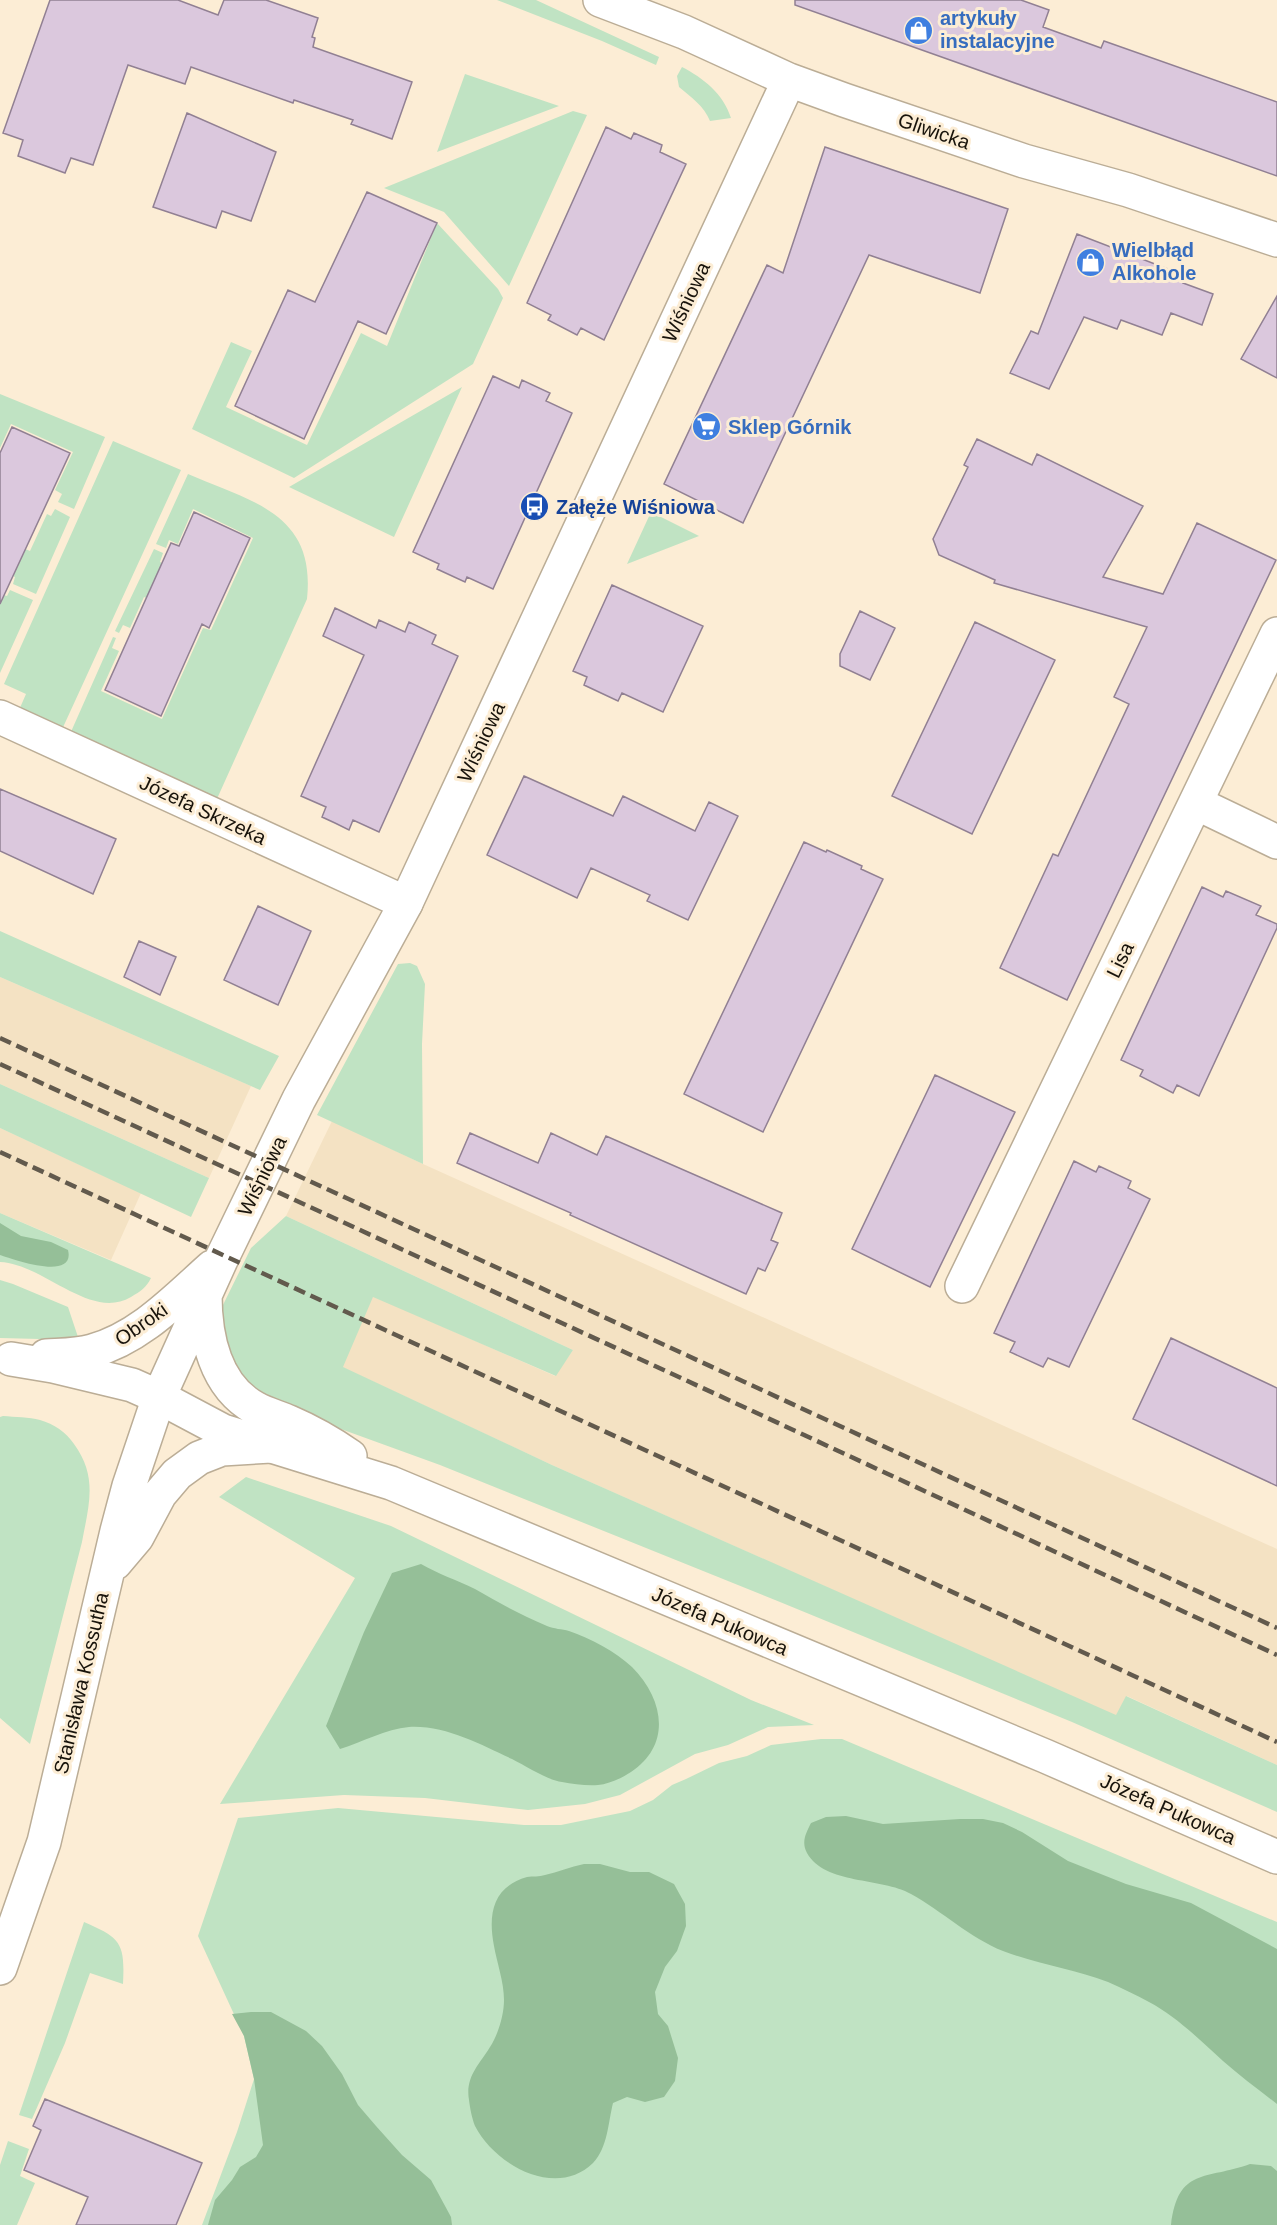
<svg xmlns="http://www.w3.org/2000/svg" width="1277" height="2225" font-family="Helvetica,sans-serif">
	<style>
		.built { fill: #f4e2c3 }
		.green { fill: #c0e3c3 }
		.forest { fill: #95bf98 }
		.building { fill: #dbc8dd; stroke: #918093; stroke-width: 1.5 }
		.lines { fill: none; stroke-linecap: round; stroke-linejoin: round }
		.street-casing { stroke: #bbad96; stroke-width: 36 }
		.secondary-casing { stroke: #bbad96; stroke-width: 36 }
		.street { stroke: #fff; stroke-width: 33 }
		.secondary { stroke: #fff; stroke-width: 33 }
		.rail { stroke: #625a4d; stroke-width: 4.5; stroke-dasharray: 12 6; stroke-linecap: butt }
		.labels { text-anchor: middle; dominant-baseline: central; stroke-width: 6; stroke-linejoin: round; paint-order: stroke }
		.shop-label { font-size: 20px; font-weight: bold; fill: #366cbe; stroke: #fcedd5; text-anchor: start }
		.street-label { font-size: 20px; fill: #18130b; stroke: #fcedd5 }
		.transit-label { font-size: 20px; font-weight: bold; fill: #164399; stroke: #fcedd5; text-anchor: start }
	</style>
	<rect width="100%" height="100%" fill="#fcedd5"/>
	<!-- built -->
	<path class="built" d="M 0,977 L 251,1086 L 209,1178 L 0,1084 Z
		M 332,1121 L 423,1164 L 1277,1549 L 1277,1765 L 1127,1696 L 1116,1716 L 552,1465 L 342,1367 L 373,1296 L 555,1376 L 573,1350 L 286,1216 Z
		M 0,1128 L 141,1193 L 111,1260 L 0,1213 Z"/>
	<!-- green -->
	<path class="green" d="M 497,0 L 536,0 L 659,57 L 656,65 L 602,41 Z
		M 682,67 C 703,78 723,93 731,118 L 710,121 C 704,106 691,97 679,87 L 677,76 Z
		M 465,74 L 559,106 L 437,152 Z
		M 573,111 L 587,115 L 509,286 L 444,212 L 384,188 Z
		M 437,223 L 498,289 L 503,298 L 473,364 L 294,478 L 192,429 L 231,342 L 252,351 L 226,407 L 307,445 L 361,333 L 387,346 Z
		M 462,387 L 394,537 L 289,487 Z
		M 0,394 L 105,437 L 74,509 L 58,502 L 62,494 L 55,490 L 73,452 L 11,424 L 0,448 Z
		M 113,441 L 181,470 L 59,736 L 16,717 L 26,694 L 4,684 Z
		M 188,474 C 252,502 316,513 307,599 L 216,801 L 70,734 L 113,637 L 116,638 L 112,648 L 119,651 L 101,691 L 162,719 L 203,628 L 211,630 L 253,538 L 193,509 L 178,544 L 169,540 L 166,548 L 156,544 Z
		M 55,509 L 70,517 L 36,594 L 13,584 L 15,577 L 11,575 L 23,548 L 30,551 L 47,514 L 51,516 Z
		M 651,512 L 699,536 L 627,564 Z
		M 154,549 L 163,553 L 160,562 L 167,566 L 152,600 L 144,597 L 130,628 L 123,625 L 119,633 L 115,631 Z
		M 10,590 L 33,600 L 0,673 L 0,594 L 7,596 Z
		M 0,931 L 279,1056 L 260,1090 L 0,977 Z
		M 410,963 L 417,966 L 425,984 L 422,1044 L 423,1164 L 317,1115 L 398,964 Z
		M 0,1084 L 209,1178 L 191,1217 L 0,1128 Z
		M 0,1213 L 151,1278 C 146,1288 141,1291 131,1297 C 90,1321 44,1264 0,1262 Z
		M 286,1216 L 573,1350 L 556,1376 L 373,1297 L 343,1367 L 552,1465 L 1116,1715 L 1126,1696 L 1277,1765 L 1277,1812 L 1072,1722 L 780,1602 L 440,1465 L 294,1412 L 252,1391 L 227,1358 L 221,1309 L 251,1248 Z
		M 0,1280 L 13,1284 L 68,1307 L 79,1340 L 0,1338 Z
		M 3,1416 C 15,1417 29,1417 40,1420 C 54,1424 66,1432 74,1444 C 98,1477 89,1504 82,1542 L 30,1744 L 0,1718 L 0,1417 Z
		M 246,1477 L 391,1526 L 751,1700 L 814,1725 L 768,1727 L 728,1745 L 695,1754 L 620,1795 L 585,1804 L 528,1810 L 425,1798 L 344,1795 L 220,1804 L 355,1578 L 219,1497 Z
		M 821,1739 L 842,1739 L 1277,1922 L 1277,2225 L 202,2225 L 237,2132 L 254,2079 L 244,2036 L 198,1936 L 238,1818 L 338,1808 L 524,1825 L 561,1825 L 630,1811 L 653,1800 L 672,1785 L 686,1779 L 719,1763 L 747,1756 L 771,1745 Z
		M 84,1922 C 121,1938 125,1943 123,1984 L 90,1973 L 65,2043 L 32,2119 L 19,2115 Z
		M 8,2141 L 29,2149 L 20,2176 L 35,2183 L 17,2225 L 0,2225 L 0,2165 Z"/>
	<!-- forest -->
	<path class="forest" d="M 0,1223 L 21,1236 L 51,1242 L 68,1250 C 76,1282 12,1259 0,1255 Z
		M 421,1564 C 438,1574 457,1580 475,1589 C 499,1603 521,1615 547,1626 C 554,1629 562,1629 569,1631 C 590,1638 616,1652 632,1667 C 664,1699 672,1745 631,1772 C 622,1778 609,1784 598,1785 C 587,1786 573,1784 562,1782 C 547,1780 526,1766 512,1759 C 481,1745 446,1725 409,1727 C 386,1729 362,1742 340,1749 L 326,1726 L 364,1632 L 392,1573 Z
		M 846,1816 L 883,1824 L 960,1819 L 983,1819 L 1003,1823 L 1022,1832 L 1068,1861 L 1126,1884 L 1191,1903 L 1277,1949 L 1277,2104 C 1259,2090 1240,2076 1223,2061 C 1200,2040 1177,2017 1149,2002 C 1136,1995 1122,1988 1108,1982 C 1074,1969 1037,1964 1003,1951 C 970,1938 942,1911 911,1894 C 881,1877 825,1885 807,1853 C 801,1842 806,1833 811,1823 L 826,1817 Z
		M 584,1864 L 600,1864 L 630,1872 L 649,1872 L 674,1884 L 685,1904 L 686,1926 L 677,1951 L 665,1967 L 655,1992 L 658,2014 L 668,2026 L 678,2058 L 675,2081 L 664,2097 L 645,2102 L 627,2097 L 613,2103 C 608,2123 608,2147 593,2163 C 556,2199 495,2165 475,2126 C 472,2119 470,2108 469,2100 C 465,2077 479,2065 490,2047 C 498,2035 504,2015 504,2000 C 504,1982 497,1963 494,1946 C 488,1915 492,1887 527,1877 C 533,1876 539,1877 545,1875 C 558,1872 570,1867 584,1864 Z
		M 251,2012 L 271,2012 L 306,2031 L 322,2046 L 342,2074 L 358,2105 L 376,2126 L 402,2155 L 431,2180 L 451,2217 L 452,2225 L 208,2225 L 215,2200 L 232,2180 L 240,2167 L 256,2157 L 263,2145 L 254,2079 L 244,2036 L 232,2014 Z
		M 1250,2164 L 1271,2166 L 1277,2171 L 1277,2225 L 1171,2225 C 1178,2167 1206,2180 1250,2164 Z"/>
	<!-- building -->
	<path class="building" d="M 50,0 L 178,0 L 218,15 L 224,0 L 266,0 L 318,18 L 312,37 L 315,38 L 313,47 L 412,82 L 392,139 L 351,124 L 353,120 L 294,100 L 293,103 L 191,67 L 185,84 L 128,65 L 93,165 L 71,158 L 65,173 L 18,156 L 23,140 L 3,133 Z
		M 795,0 L 1021,0 L 1049,10 L 1043,27 L 1101,48 L 1104,41 L 1277,102 L 1277,176 L 795,5 Z
		M 187,113 L 276,152 L 251,221 L 222,211 L 216,228 L 153,207 Z
		M 606,127 L 631,139 L 634,133 L 662,145 L 660,152 L 686,164 L 604,340 L 581,328 L 577,335 L 548,320 L 551,315 L 527,303 Z
		M 825,147 L 1008,209 L 980,293 L 869,255 L 743,523 L 664,484 L 767,265 L 783,273 Z
		M 367,192 L 437,223 L 386,334 L 358,321 L 304,439 L 235,406 L 288,290 L 315,302 Z
		M 1077,234 L 1186,276 L 1183,283 L 1213,294 L 1202,325 L 1171,313 L 1162,335 L 1121,320 L 1117,329 L 1084,317 L 1049,389 L 1010,373 L 1031,331 L 1038,334 Z
		M 1277,296 L 1277,378 L 1241,359 Z
		M 493,376 L 519,388 L 522,380 L 550,393 L 546,401 L 572,413 L 493,589 L 467,577 L 465,582 L 437,569 L 439,564 L 413,552 Z
		M 12,427 L 70,453 L 0,604 L 0,453 Z
		M 977,439 L 1032,465 L 1037,454 L 1143,506 L 1103,577 L 1163,594 L 1197,523 L 1276,560 L 1067,1000 L 1000,968 L 1053,854 L 1058,856 L 1129,704 L 1114,697 L 1147,627 L 994,583 L 995,580 L 939,555 L 933,539 L 968,467 L 964,465 Z
		M 194,512 L 250,538 L 209,628 L 202,624 L 161,716 L 105,690 L 171,543 L 179,546 Z
		M 612,585 L 703,626 L 663,712 L 622,693 L 618,701 L 584,685 L 587,677 L 573,671 Z
		M 335,608 L 376,628 L 379,620 L 405,632 L 409,622 L 436,635 L 432,644 L 458,656 L 379,832 L 353,820 L 349,830 L 335,823 L 322,817 L 326,807 L 301,796 L 364,655 L 323,636 Z
		M 860,611 L 895,628 L 870,680 L 840,666 L 840,654 Z
		M 975,622 L 1055,660 L 972,834 L 892,796 Z
		M 524,776 L 613,816 L 623,796 L 695,831 L 709,802 L 738,816 L 688,920 L 647,901 L 650,895 L 591,868 L 577,898 L 487,855 Z
		M 0,789 L 116,839 L 93,894 L 0,851 Z
		M 804,842 L 826,852 L 827,850 L 862,866 L 861,869 L 883,879 L 763,1132 L 684,1094 Z
		M 1202,887 L 1223,897 L 1226,891 L 1261,906 L 1256,915 L 1277,924 L 1277,928 L 1199,1096 L 1177,1085 L 1173,1093 L 1140,1076 L 1143,1070 L 1121,1060 Z
		M 258,906 L 311,931 L 278,1005 L 224,980 Z
		M 139,941 L 176,957 L 160,995 L 124,977 Z
		M 935,1075 L 1015,1112 L 930,1287 L 852,1249 Z
		M 470,1133 L 538,1163 L 551,1133 L 597,1155 L 606,1136 L 782,1213 L 771,1240 L 778,1243 L 765,1271 L 758,1268 L 746,1294 L 570,1215 L 571,1213 L 457,1163 Z
		M 1074,1161 L 1096,1172 L 1099,1166 L 1131,1181 L 1128,1188 L 1150,1199 L 1069,1367 L 1048,1358 L 1043,1367 L 1010,1352 L 1015,1342 L 994,1333 Z
		M 1171,1338 L 1277,1388 L 1277,1486 L 1133,1419 Z
		M 45,2099 L 202,2163 L 176,2225 L 76,2225 L 88,2197 L 24,2170 L 41,2130 L 33,2126 Z"/>
	<g class="lines">
		<defs>
			<path id="street" d="M 0,717 L 406,903
				M 1196,803 L 1277,842
				M 962,1286 L 1277,634
				M 115,1563 L 137,1537 L 160,1494 L 177,1474 L 199,1458 L 222,1449 L 271,1446
				M 0,1968 L 44,1842 L 117,1531 L 129,1486 L 159,1397"/>
			<path id="secondary" d="M 600,0 L 684,32 L 789,80 L 844,100 L 1024,161 L 1128,190 L 1277,240
				M 205,1295 C 205,1337 215,1386 255,1408 C 265,1414 278,1417 289,1422 C 310,1431 331,1443 350,1456
				M 46,1356 C 61,1355 78,1355 92,1351 C 140,1338 176,1299 212,1267
				M 11,1359 L 53,1366 L 132,1385 L 159,1397 L 223,1431 L 391,1483 L 1045,1756 L 1277,1857
				M 159,1397 L 221,1260 L 299,1099 L 406,903 L 789,80"/>
		</defs>
		<!-- street casing -->
		<use href="#street" class="street-casing"/>
		<!-- secondary casing -->
		<use href="#secondary" class="secondary-casing"/>
		<!-- street -->
		<use href="#street" class="street"/>
		<!-- secondary -->
		<use href="#secondary" class="secondary"/>
		<!-- rail -->
		<path class="rail" d="M 0,1038 L 1277,1628
			M 0,1064 L 746,1408 L 1277,1655
			M 0,1152 L 1277,1742"/>
	</g>
	<!-- icons -->
	<defs>
		<symbol id="shop-disc" viewBox="-11 -11 22 22"><circle r="9.5" fill="#3f7fe0" stroke="#fcedd5"/><path d="M-5-2.5h2.3a2.7 3.5 0 0 1 5.4 0H5L5.5 6h-11ZM-1.5-2.5h3a1.5 2.3 0 0 0-3 0Z" fill="#fff"/></symbol>
		<symbol id="supermarket-disc" viewBox="-11 -11 22 22"><circle r="9.5" fill="#3f7fe0" stroke="#fcedd5"/><path d="M-6-5.5h2.5l.6 2H6L4.5 2H-2.5L-4.4-4H-6ZM-1.5 3.2a1.3 1.3 0 1 0 .1 0ZM3 3.2a1.3 1.3 0 1 0 .1 0Z" fill="#fff"/></symbol>
		<symbol id="bus-disc" viewBox="-11 -11 22 22"><circle r="9.5" fill="#1a4fb4" stroke="#fcedd5"/><path d="M-5-6H5V4H4V6H2V4H-2V6H-4V4H-5ZM-3.5-4V0h7V-4ZM-3.5 1.2v1.5H-2V1.2ZM2 1.2v1.5H3.5V1.2Z" fill="#fff"/></symbol>
	</defs>
	<g fill-rule="evenodd">
		<use href="#shop-disc" x="902" y="14" width="33" height="33"/>
		<use href="#shop-disc" x="1074" y="246" width="33" height="33"/>
		<use href="#supermarket-disc" x="690" y="410" width="33" height="33"/>
		<use href="#bus-disc" x="518" y="490" width="33" height="33"/>
	</g>
	<g class="labels">
		<!-- shop labels -->
		<g class="shop-label">
			<text x="940" y="18">artykuły<tspan x="940" dy="23">instalacyjne</tspan></text>
			<text x="1112" y="250">Wielbłąd<tspan x="1112" dy="23">Alkohole</tspan></text>
			<text x="728" y="427">Sklep Górnik</text>
		</g>
		<!-- street labels -->
		<g class="street-label">
			<text transform="translate(934 131) rotate(19)">Gliwicka</text>
			<text transform="translate(686 302) rotate(-65)">Wiśniowa</text>
			<text transform="translate(481 742) rotate(-65)">Wiśniowa</text>
			<text transform="translate(203 810) rotate(25)">Józefa Skrzeka</text>
			<text transform="translate(1120 960) rotate(-64)">Lisa</text>
			<text transform="translate(262 1176) rotate(-64)">Wiśniowa</text>
			<text transform="translate(141 1324) rotate(-35)">Obroki</text>
			<text transform="translate(720 1621) rotate(23)">Józefa Pukowca</text>
			<text transform="translate(81 1683) rotate(-77)">Stanisława Kossutha</text>
			<text transform="translate(1168 1809) rotate(24)">Józefa Pukowca</text>
		</g>
		<!-- transit labels -->
		<g class="transit-label">
			<text x="556" y="507">Załęże Wiśniowa</text>
		</g>
	</g>
</svg>
